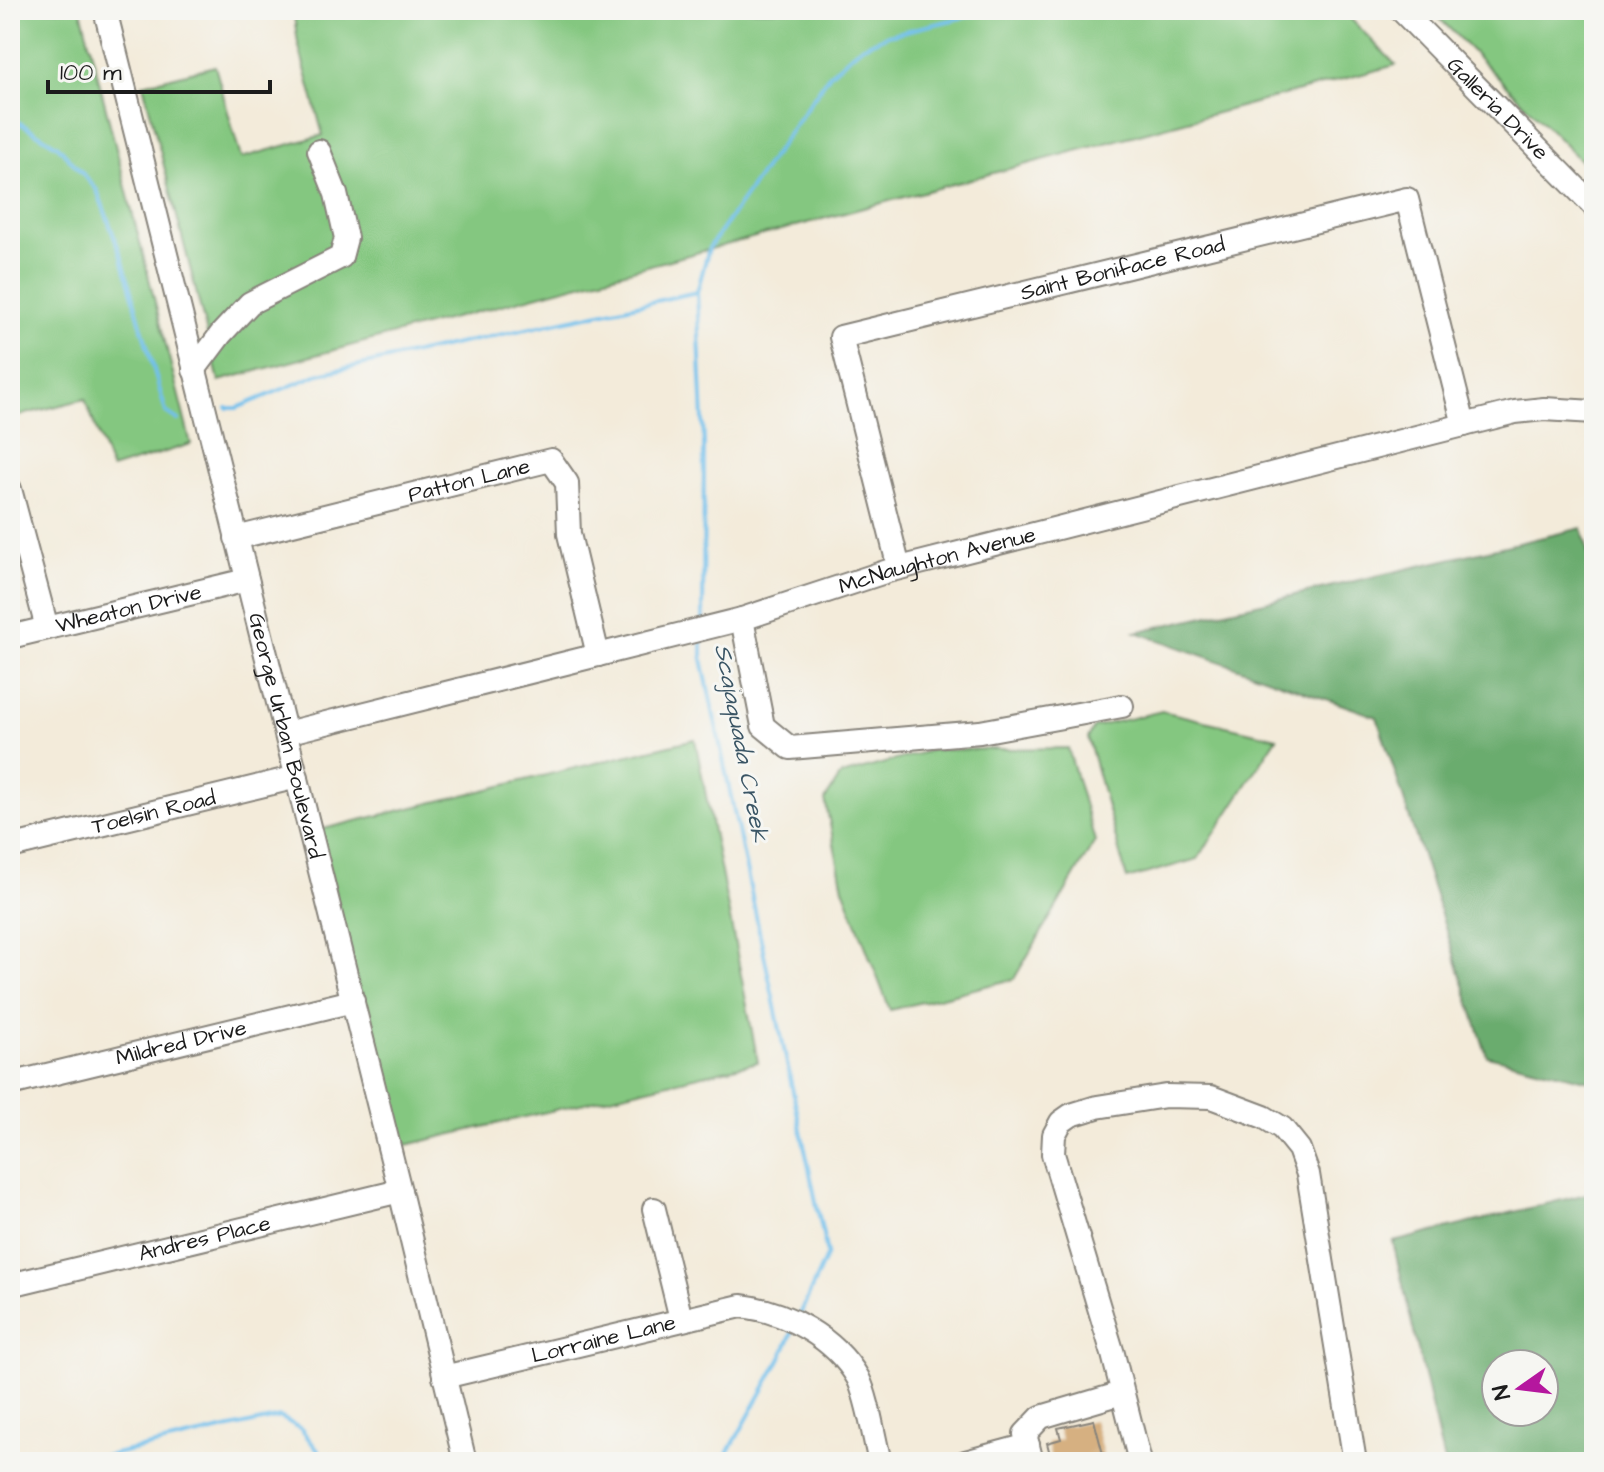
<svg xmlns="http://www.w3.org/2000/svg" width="1604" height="1472" font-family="'Architects Daughter',sans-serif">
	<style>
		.green { fill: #84c780; stroke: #50724e; stroke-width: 2 }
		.forest { fill: #6bac6e; stroke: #446445; stroke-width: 2; fill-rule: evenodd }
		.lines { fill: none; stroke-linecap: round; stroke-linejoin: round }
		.stream { stroke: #71c0ec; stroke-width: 4 }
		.building { fill: #d6b081 }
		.minor-casing { stroke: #88847b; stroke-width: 26 }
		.minor { stroke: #fff; stroke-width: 22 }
		.labels { text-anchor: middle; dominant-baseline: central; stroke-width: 6; stroke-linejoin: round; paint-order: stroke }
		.street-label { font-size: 22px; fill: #1c1c1c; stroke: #f6f6f2 }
		.water-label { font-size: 24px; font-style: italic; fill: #3a5565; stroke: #f6f6f2 }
	</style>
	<rect width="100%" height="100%" fill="#f6f6f2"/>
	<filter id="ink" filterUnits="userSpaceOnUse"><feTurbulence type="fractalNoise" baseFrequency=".0125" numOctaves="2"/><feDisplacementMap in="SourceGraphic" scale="16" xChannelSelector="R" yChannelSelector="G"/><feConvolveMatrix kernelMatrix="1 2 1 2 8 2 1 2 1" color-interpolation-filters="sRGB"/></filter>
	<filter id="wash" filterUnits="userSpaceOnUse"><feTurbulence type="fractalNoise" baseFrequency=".006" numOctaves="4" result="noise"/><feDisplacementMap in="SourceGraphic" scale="32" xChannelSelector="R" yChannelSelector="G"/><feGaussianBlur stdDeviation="1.8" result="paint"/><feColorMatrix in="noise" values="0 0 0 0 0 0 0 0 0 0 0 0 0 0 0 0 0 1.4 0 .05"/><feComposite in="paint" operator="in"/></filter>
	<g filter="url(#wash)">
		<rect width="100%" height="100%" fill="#f3ebda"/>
		<!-- green -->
		<path class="green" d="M 10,10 L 81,10 L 191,444 L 111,469 L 85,399 L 10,418 Z
			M 293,10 L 1342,10 L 1396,65 L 219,381 L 143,84 L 215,66 L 241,158 L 323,135 L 298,43 Z
			M 1431,10 L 1594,10 L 1594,174 Z
			M 1162,711 L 1277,738 L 1198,859 L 1127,879 L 1088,738 L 1094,727 Z
			M 695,739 L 758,1062 L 398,1147 L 319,830 Z
			M 1068,748 L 1095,841 L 1014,979 L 890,1010 L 843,888 L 825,800 L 841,775 L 932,750 Z"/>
		<!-- forest -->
		<path class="forest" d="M 1582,528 L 1594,578 L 1594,1082 L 1487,1056 L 1377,717 L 1136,632 Z
			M 1594,1192 L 1594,1462 L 1444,1462 L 1393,1242 ZM 1496,1364 L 1544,1364 L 1544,1412 L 1496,1412 Z"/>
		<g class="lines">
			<!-- stream -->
			<path class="stream" d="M 10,117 L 58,146 L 97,190 L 122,258 L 166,412 L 178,420
				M 227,408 L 237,408 L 319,374 L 697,292
				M 703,619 L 704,442 L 697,292 L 709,248 L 830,74 L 859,48 L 888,35 L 995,10
				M 702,636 L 702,659 L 827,1254 L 799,1317
				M 79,1462 L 280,1417 L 301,1429 L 327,1462
				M 723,1462 L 781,1358 L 794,1328"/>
		</g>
		<g id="blocks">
			<!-- building -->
			<path class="building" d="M 1094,1420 L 1105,1462 L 1052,1462 L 1047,1443 L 1061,1439 L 1058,1428 Z"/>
		</g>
	</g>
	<g filter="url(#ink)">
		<use href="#blocks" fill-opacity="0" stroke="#88847b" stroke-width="2"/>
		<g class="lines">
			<defs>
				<g id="minor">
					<path id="s1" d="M 105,10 L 400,1191 L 465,1462"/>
					<path id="s2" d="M 1401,10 L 1594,206"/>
					<path d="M 194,370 L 221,334 L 250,303 L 341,257 L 346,238 L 336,194 L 319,151"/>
					<path d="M 10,489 L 47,628"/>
					<path id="s3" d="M 236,538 L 551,460 L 567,483 L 569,534 L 598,655"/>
					<path id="s4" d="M 899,568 L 841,337 L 1407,199 L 1464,425"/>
					<path d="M 742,619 L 763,726 L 790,748 L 980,732 L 1122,706"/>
					<path id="s5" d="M 10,637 L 247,580"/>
					<path id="s6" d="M 286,733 L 742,619 L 888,571 L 1515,412 L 1544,409 L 1594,412"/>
					<path id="s7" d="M 10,847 L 297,777"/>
					<path id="s8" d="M 10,1084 L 353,1001"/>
					<path d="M 654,1209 L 681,1319"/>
					<path id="s9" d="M 10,1285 L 400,1191"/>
					<path id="s10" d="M 444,1377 L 741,1306 C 786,1311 835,1338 858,1378 C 868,1398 874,1439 880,1462"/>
					<path d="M 965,1462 L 1028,1445"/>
					<path d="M 1032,1462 L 1025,1434 L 1041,1417 L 1122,1393"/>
					<path d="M 1140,1462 L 1113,1354 L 1053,1154 L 1054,1135 L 1061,1122 L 1071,1115 L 1097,1107 L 1166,1096 L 1211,1097 L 1264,1117 L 1282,1128 L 1299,1149 L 1308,1174 L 1355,1462"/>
				</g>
			</defs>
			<!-- minor casing -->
			<use href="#minor" class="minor-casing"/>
			<!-- minor -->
			<use href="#minor" class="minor"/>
		</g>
	</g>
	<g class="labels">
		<!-- street labels -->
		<g class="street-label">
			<text stroke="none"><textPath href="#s2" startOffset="138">Galleria Drive</textPath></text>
			<text stroke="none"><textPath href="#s4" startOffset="528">Saint Boniface Road</textPath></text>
			<text stroke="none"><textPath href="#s3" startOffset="240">Patton Lane</textPath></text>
			<text stroke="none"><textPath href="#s6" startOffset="674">McNaughton Avenue</textPath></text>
			<text stroke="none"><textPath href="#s5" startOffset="122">Wheaton Drive</textPath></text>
			<text stroke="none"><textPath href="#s1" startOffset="748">George Urban Boulevard</textPath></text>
			<text stroke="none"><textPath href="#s7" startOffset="148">Toelsin Road</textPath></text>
			<text stroke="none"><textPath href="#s8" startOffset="176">Mildred Drive</textPath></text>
			<text stroke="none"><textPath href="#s9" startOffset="200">Andres Place</textPath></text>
			<text stroke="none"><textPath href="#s10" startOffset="164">Lorraine Lane</textPath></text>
		</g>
		<!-- water labels -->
		<g class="water-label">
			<text transform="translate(741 743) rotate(79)">Scajaquada Creek</text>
		</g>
	</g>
	<!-- margin -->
	<rect width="1604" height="1472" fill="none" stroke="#f6f6f2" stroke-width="40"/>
	<!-- north arrow -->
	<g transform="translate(1520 1388) rotate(256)"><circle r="38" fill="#f6f6f2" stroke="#9f9f9c" stroke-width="2"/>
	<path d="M0-6L14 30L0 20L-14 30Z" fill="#b5179e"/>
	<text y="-12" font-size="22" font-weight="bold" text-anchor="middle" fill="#1c1c1c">N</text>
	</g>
	<!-- scale -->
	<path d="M48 80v12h222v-12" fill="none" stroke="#1c1c1c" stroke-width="4"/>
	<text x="60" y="80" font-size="24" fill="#1c1c1c" stroke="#f6f6f2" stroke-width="6" paint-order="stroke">100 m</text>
</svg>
